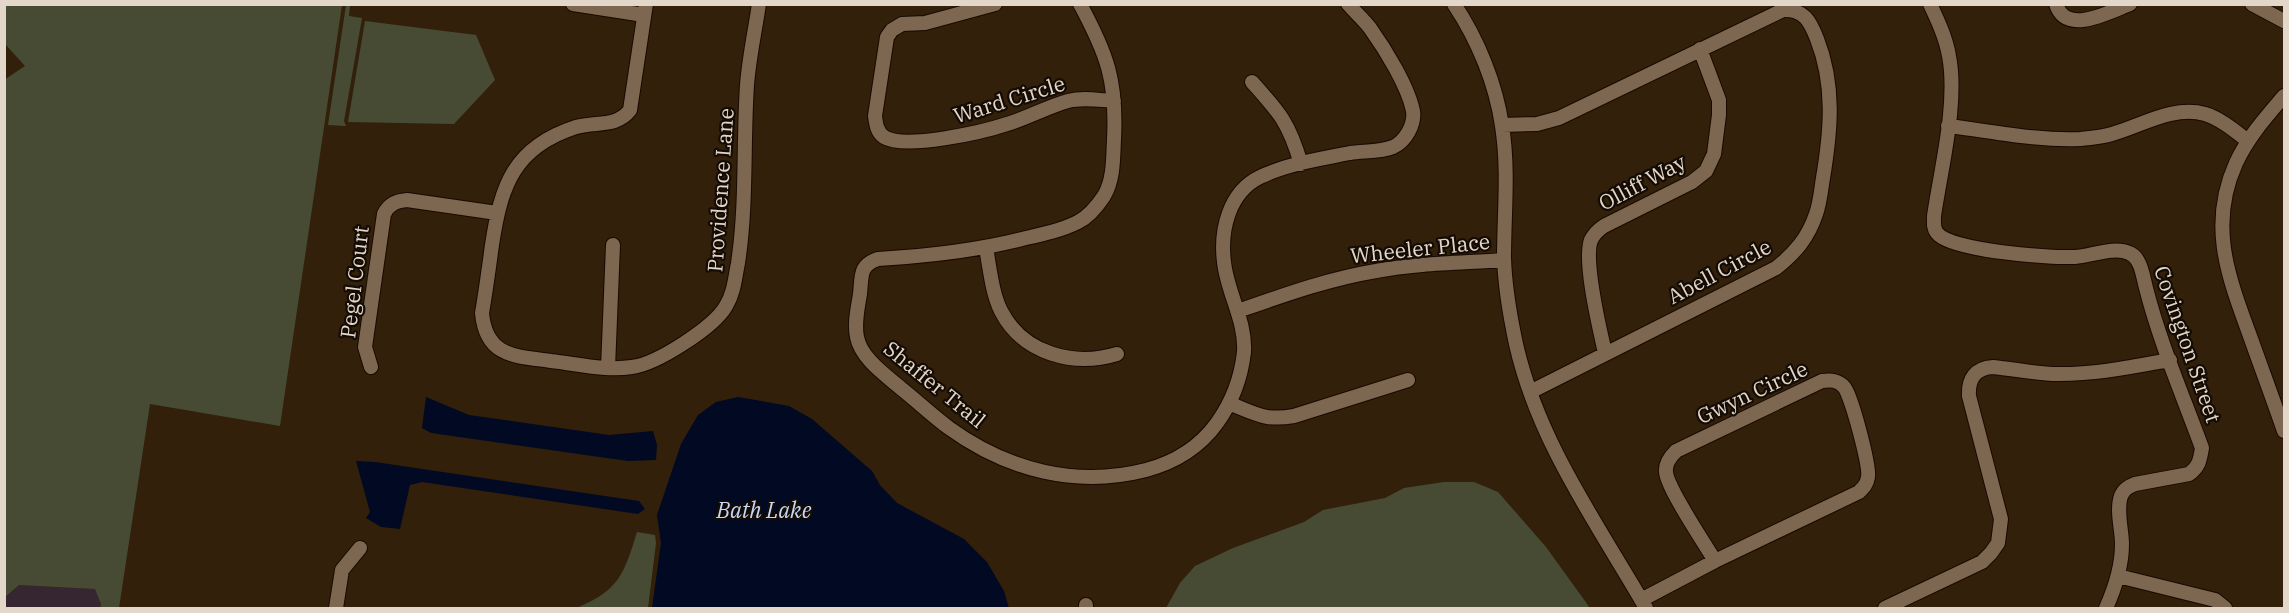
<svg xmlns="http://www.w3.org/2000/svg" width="2289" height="613" font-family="'IBM Plex Serif',serif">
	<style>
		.education { fill: #362631 }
		.green { fill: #484b33 }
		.water { fill: #010923 }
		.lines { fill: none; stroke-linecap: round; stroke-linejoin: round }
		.minor-casing { stroke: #190900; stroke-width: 16 }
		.minor { stroke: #7d6750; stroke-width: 14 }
		.labels { text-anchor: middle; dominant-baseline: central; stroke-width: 4.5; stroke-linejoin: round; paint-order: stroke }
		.street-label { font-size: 21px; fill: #e3d7ca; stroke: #140c04 }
		.water-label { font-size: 22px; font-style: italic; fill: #c5d8fb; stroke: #140c04 }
	</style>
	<rect width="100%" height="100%" fill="#32200a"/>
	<!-- education -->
	<path class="education" d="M 19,585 L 96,589 L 101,604 L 100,608 L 5,608 L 5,597 Z"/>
	<!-- green -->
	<path class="green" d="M 5,4 L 342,5 L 280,426 L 150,404 L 119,608 L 100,608 L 101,604 L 95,589 L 19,585 L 5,597 L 4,80 L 25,66 L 5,44 Z
		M 346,5 L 350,5 L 349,16 L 362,18 L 344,121 L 346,126 L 328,125 Z
		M 365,21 L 476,35 L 495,80 L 454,124 L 348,122 Z
		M 1444,482 L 1474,482 L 1498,492 L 1546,547 L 1590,608 L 1166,608 L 1180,583 L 1195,566 L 1233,548 L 1304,522 L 1323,510 L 1385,498 L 1404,488 Z
		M 637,532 L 655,535 L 656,543 L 648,608 L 576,608 C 619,591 624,574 637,532 Z"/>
	<!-- water -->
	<path class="water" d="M 426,397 L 469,415 L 609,435 L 653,431 L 657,445 L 656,460 L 628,461 L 431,433 L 422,428 Z
		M 738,397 L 789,406 L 812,419 L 872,471 L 880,485 L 897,503 L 964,539 L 987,562 L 1004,591 L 1009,608 L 652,608 L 661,543 L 657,515 L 681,444 L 698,415 L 716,402 Z
		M 356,461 L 375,462 L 639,501 L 645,509 L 638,514 L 422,482 L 410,485 L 400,529 L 381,527 L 366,518 L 370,512 Z"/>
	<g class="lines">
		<defs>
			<path id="minor" d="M 573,4 L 644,15
				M 646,4 L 630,110 C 616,128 596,121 576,127 C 514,147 501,185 492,245 C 489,267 486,290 482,313 C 486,357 515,356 551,361 C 578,364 605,371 632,367 C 657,364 714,327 726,306 C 734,293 735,278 738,263 C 747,204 743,145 747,85 C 749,58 755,31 759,4
				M 995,4 L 925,23 L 902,24 L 892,30 L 887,37 L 875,116 C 876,124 877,132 884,137 C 905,150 983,132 1007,124 C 1027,118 1047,107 1068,101 C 1083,97 1098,100 1114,101
				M 1080,4 C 1107,54 1117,81 1114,139 C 1113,158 1114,179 1104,196 C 1098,205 1088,217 1078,222 C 1062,230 1044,234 1026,238 C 977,251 929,256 878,259 C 859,265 862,276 860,294 C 858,307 854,323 857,337 C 861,359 887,376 903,390 C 918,402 933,416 949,428 C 1007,470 1076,488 1146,470 C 1176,462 1199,448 1217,423 C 1232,402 1241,379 1244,352 C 1246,321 1227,292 1224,262 C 1220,230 1229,192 1260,177 C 1287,164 1320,159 1350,153 C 1363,151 1381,152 1393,147 C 1406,141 1415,124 1413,111 C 1408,86 1385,49 1370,28 C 1364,20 1355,12 1348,4
				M 1454,4 C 1478,40 1496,84 1502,126 C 1509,170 1504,214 1504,258 C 1505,287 1510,316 1516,344 C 1538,442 1597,523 1646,608
				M 1930,4 C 1938,21 1946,38 1949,56 C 1958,103 1941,168 1934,216 C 1934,222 1933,228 1937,233 C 1950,251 2051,258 2075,257 C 2091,256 2114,246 2129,253 C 2141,257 2143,277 2146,288 C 2160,343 2183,396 2202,448 C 2200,460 2199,467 2189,474 L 2135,484 C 2128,487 2124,489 2121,496 C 2116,510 2122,530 2122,544 C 2122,567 2115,588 2106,608
				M 2056,4 C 2066,36 2109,12 2130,4
				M 2252,4 L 2284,21
				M 1252,82 C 1280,113 1289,123 1301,164
				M 2284,96 C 2266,117 2248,137 2236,163 C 2208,225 2228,276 2250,336 C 2261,367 2273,399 2284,431
				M 1502,125 L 1537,124 L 1559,118 L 1783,10 C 1804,9 1810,21 1817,39 C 1835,85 1831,130 1823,178 C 1821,190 1820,203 1816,214 C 1808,238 1795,253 1776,268 L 1530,392
				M 1948,126 C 1991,131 2036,141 2080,139 C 2090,138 2102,137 2112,134 C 2141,126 2173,105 2205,114 C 2221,119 2235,131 2248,141
				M 986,248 C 990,269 992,293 1001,311 C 1023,354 1074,367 1117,354
				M 1238,311 C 1284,295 1328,279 1376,271 C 1418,263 1461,263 1504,260
				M 1605,353 C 1600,330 1583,261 1591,240 C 1594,234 1598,230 1604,226 L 1692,182 L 1706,171 L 1714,154 L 1719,115 L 1719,100 L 1700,49
				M 371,367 L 365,347 L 384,214 C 389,204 396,201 407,200 L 497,213
				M 608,368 L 613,245
				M 1231,404 C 1256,414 1266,421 1294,416 L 1408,380
				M 2118,576 L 2215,600 L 2225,608
				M 1641,600 L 1715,561 L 1859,492 C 1864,487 1867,484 1868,477 C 1870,466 1851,394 1844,387 C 1838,380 1831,380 1822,381 L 1676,451 C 1670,457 1665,464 1666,472 C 1667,488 1705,544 1715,561
				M 1086,605 L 1086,608
				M 336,608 L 342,570 L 360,548
				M 1885,608 L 1982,562 L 1991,553 L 1998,543 L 2001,519 L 1969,396 C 1968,379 1975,368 1993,367 C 2013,369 2033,373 2053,374 C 2093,375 2132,367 2170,360"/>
		</defs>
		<!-- minor casing -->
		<use href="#minor" class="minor-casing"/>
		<!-- minor -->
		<use href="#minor" class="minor"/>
	</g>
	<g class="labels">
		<!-- street labels -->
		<g class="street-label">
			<text transform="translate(1009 99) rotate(-17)">Ward Circle</text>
			<text transform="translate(1642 182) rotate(-28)">Olliff Way</text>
			<text transform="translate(720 190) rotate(-86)">Providence Lane</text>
			<text transform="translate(1420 248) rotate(-6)">Wheeler Place</text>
			<text transform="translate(1719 271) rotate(-28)">Abell Circle</text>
			<text transform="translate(354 282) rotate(-83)">Pegel Court</text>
			<text transform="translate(2188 344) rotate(71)">Covington Street</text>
			<text transform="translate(935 384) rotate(39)">Shaffer Trail</text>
			<text transform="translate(1752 392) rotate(-25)">Gwyn Circle</text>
		</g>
		<!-- water labels -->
		<g class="water-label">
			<text x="764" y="509">Bath Lake</text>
		</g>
	</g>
	<!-- border -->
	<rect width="2289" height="613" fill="none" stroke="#e3d7ca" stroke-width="12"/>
</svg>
